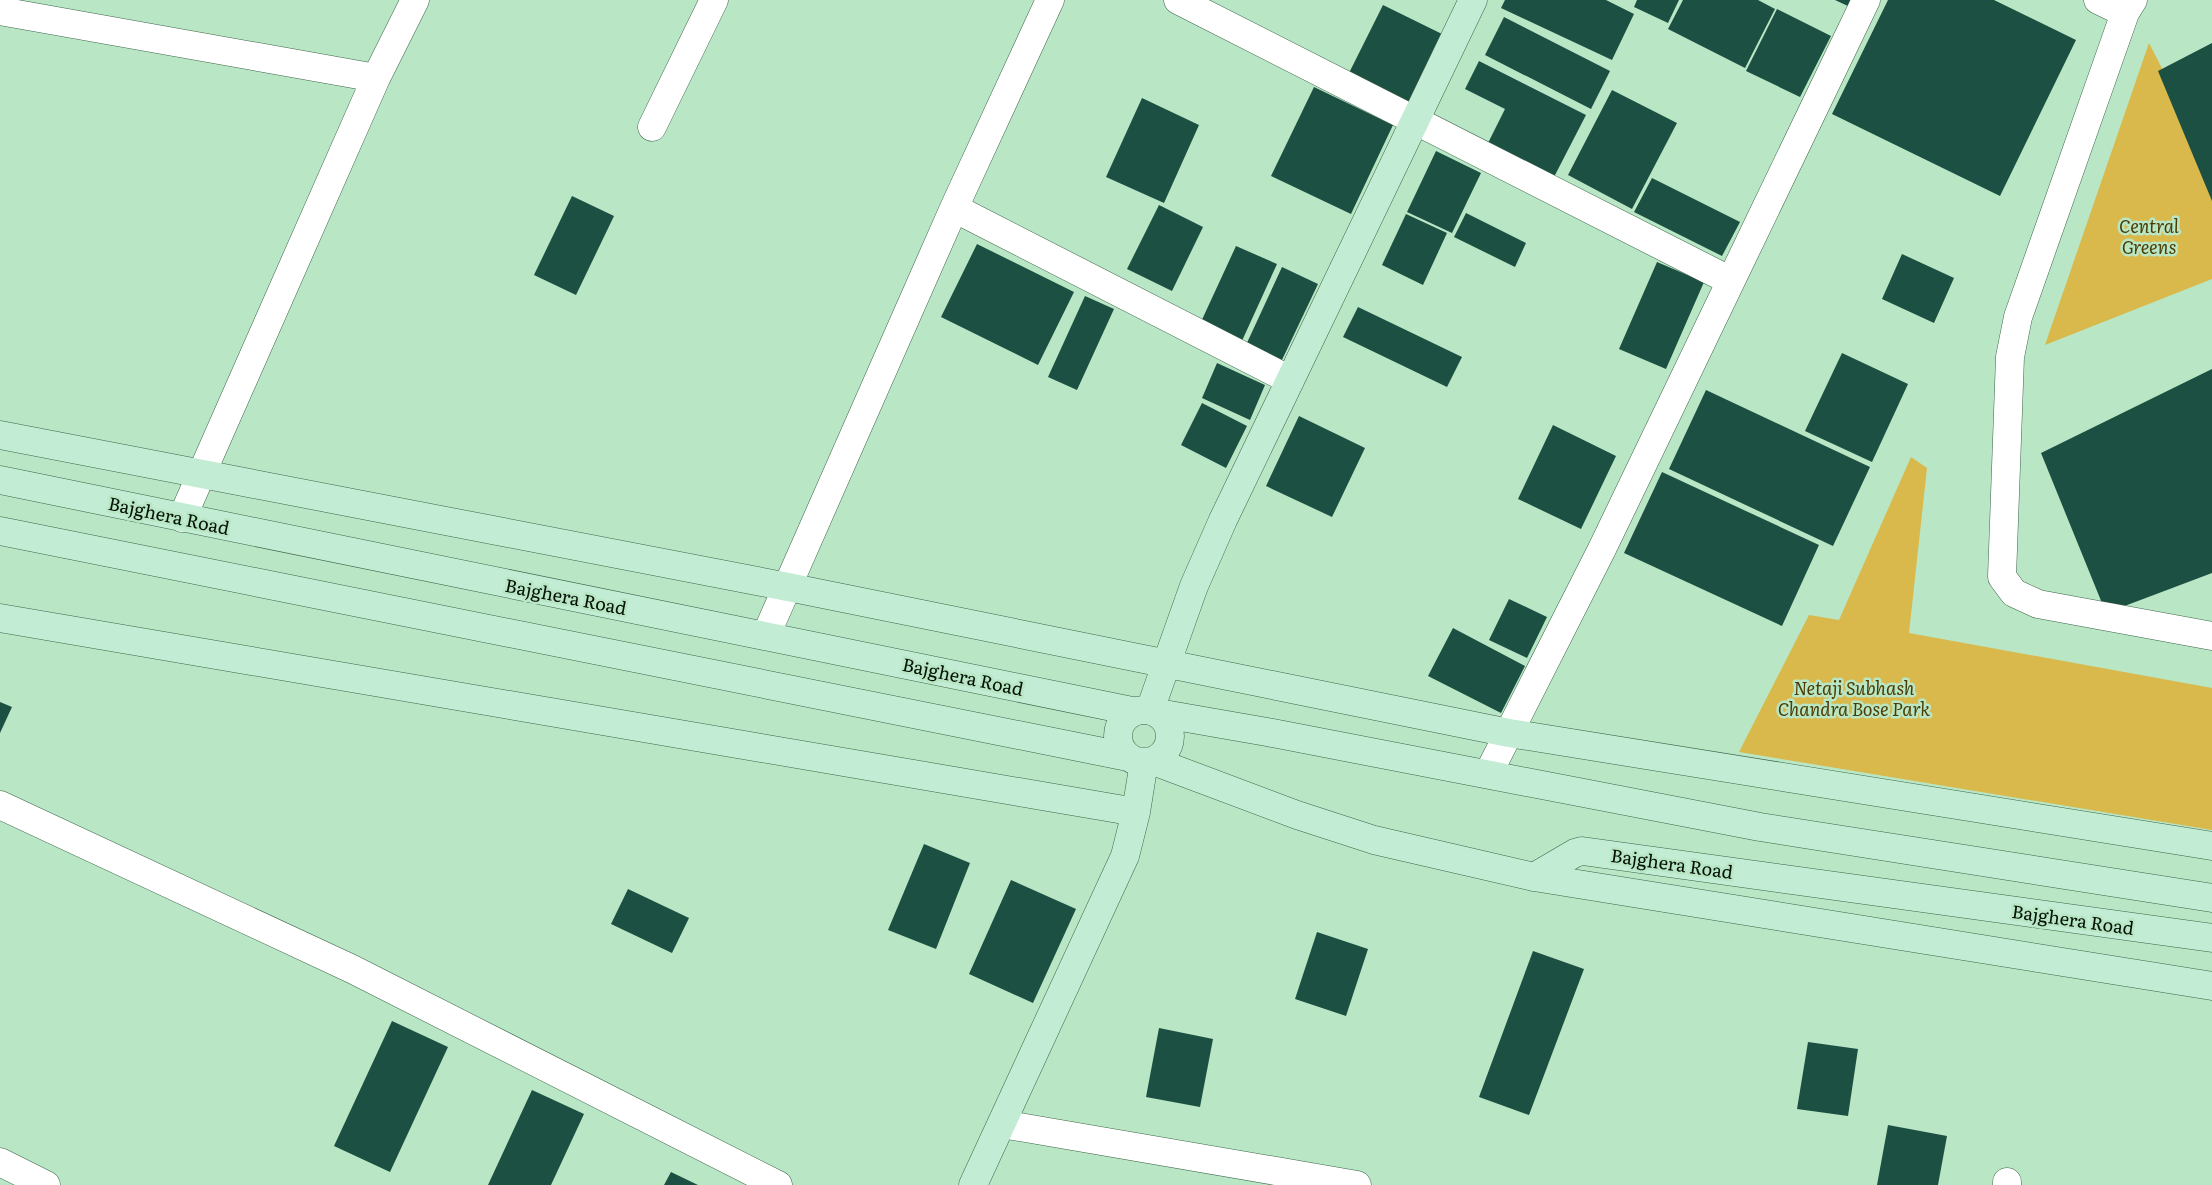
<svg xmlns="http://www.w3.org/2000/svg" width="2212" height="1185" font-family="Literata,serif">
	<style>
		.green { fill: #d9b84c }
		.building { fill: #1c5042 }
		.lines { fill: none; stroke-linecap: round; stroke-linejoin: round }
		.street-casing { stroke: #3d6549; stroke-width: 29 }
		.secondary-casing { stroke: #3d6549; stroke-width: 29 }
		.street { stroke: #fff; stroke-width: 28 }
		.secondary { stroke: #c2ecd3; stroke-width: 28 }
		.labels { text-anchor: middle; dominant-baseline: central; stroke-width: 5; stroke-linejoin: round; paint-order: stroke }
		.park-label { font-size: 18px; font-style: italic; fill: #4b3c03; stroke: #b9e6c4 }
		.street-label { font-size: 18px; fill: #031106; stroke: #b9e6c4 }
	</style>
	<rect width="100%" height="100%" fill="#b9e6c4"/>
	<!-- green -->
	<path class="green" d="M 2149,43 L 2212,166 L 2212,279 L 2045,345 Z
		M 1911,457 L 1927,468 L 1909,633 L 2212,688 L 2212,830 L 1739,752 L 1809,615 L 1839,620 Z"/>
	<!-- building -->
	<path class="building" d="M 1505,0 L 1606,0 L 1634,14 L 1612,60 L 1501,8 Z
		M 1637,0 L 1679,0 L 1668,23 L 1634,7 Z
		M 1683,0 L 1758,0 L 1775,9 L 1745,68 L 1668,29 Z
		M 1835,0 L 1854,0 L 1850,7 Z
		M 1888,0 L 1994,0 L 2076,40 L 2000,196 L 1832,114 Z
		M 1383,5 L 1442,34 L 1410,102 L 1349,73 Z
		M 1777,9 L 1831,36 L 1800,97 L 1746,71 Z
		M 1504,17 L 1610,71 L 1591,109 L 1485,55 Z
		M 2212,43 L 2212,201 L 2158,71 Z
		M 1479,61 L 1586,115 L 1554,177 L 1488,143 L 1505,109 L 1465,89 Z
		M 1314,87 L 1393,125 L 1351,214 L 1271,176 Z
		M 1612,90 L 1677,123 L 1632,209 L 1568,175 Z
		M 1142,98 L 1199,125 L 1164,203 L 1106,177 Z
		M 1436,151 L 1481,173 L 1452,233 L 1407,212 Z
		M 1652,178 L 1740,222 L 1722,256 L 1634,212 Z
		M 572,196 L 614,216 L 576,295 L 534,275 Z
		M 1159,205 L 1203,227 L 1172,291 L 1127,269 Z
		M 1466,213 L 1526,243 L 1515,267 L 1454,237 Z
		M 1406,214 L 1447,233 L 1423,285 L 1382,265 Z
		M 977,244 L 1074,292 L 1038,365 L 941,317 Z
		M 1236,246 L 1277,264 L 1241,343 L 1200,324 Z
		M 1902,254 L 1954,278 L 1934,323 L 1882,299 Z
		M 1657,262 L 1704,282 L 1666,369 L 1619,349 Z
		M 1282,267 L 1318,284 L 1281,362 L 1246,345 Z
		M 1085,296 L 1114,309 L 1077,390 L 1048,377 Z
		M 1358,307 L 1462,357 L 1447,387 L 1343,337 Z
		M 1842,353 L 1908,384 L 1872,462 L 1805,431 Z
		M 1217,363 L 1265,385 L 1250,420 L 1202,398 Z
		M 2212,369 L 2212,573 L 2106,613 L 2041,453 Z
		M 1706,390 L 1870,467 L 1833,546 L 1669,469 Z
		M 1202,403 L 1247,426 L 1226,468 L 1181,445 Z
		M 1299,416 L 1365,448 L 1332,517 L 1266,486 Z
		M 1553,425 L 1616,456 L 1581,529 L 1518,499 Z
		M 1662,472 L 1819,545 L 1782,626 L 1624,553 Z
		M 1509,599 L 1547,617 L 1527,658 L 1489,640 Z
		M 1453,628 L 1525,666 L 1501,713 L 1428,676 Z
		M 0,702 L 12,707 L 0,733 Z
		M 924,844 L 970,863 L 936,949 L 888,930 Z
		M 1011,880 L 1076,909 L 1033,1003 L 969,974 Z
		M 628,889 L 689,918 L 672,953 L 611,924 Z
		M 1317,932 L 1368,949 L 1346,1016 L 1295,999 Z
		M 1533,951 L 1584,969 L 1529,1115 L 1479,1097 Z
		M 392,1021 L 448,1047 L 390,1172 L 334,1146 Z
		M 1159,1028 L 1213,1039 L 1200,1107 L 1146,1097 Z
		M 1808,1042 L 1858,1049 L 1848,1116 L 1797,1109 Z
		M 532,1090 L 584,1114 L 551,1185 L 488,1185 Z
		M 1888,1125 L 1947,1136 L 1938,1185 L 1877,1185 Z
		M 671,1172 L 698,1185 L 664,1185 Z"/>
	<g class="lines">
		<defs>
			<path id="street" d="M 1178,0 L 1731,281
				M 2098,0 L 2125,13
				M 2133,0 L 2125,13 L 2018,317 L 2010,357 L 2002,577 L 2014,593 L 2038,604 L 2212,636
				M 0,11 L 376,78
				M 652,127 L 714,0
				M 954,208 L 1290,380
				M 182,518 L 376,78 L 415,0
				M 766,635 L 954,208 L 1050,0
				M 1488,774 L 1602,549 L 1866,0
				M 0,805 L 352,969 L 778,1185
				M 1002,1124 L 1357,1185
				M 0,1162 L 46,1185
				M 2007,1185 L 2007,1182"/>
			<path id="secondary" d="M 0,435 L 788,587 L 1509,733 L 2212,846
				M 0,480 C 377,558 755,632 1132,711
				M 0,531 L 1128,757
				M 0,618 L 1136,812
				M1118 736a26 26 0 1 1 52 0a26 26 0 1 1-52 0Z
				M 1150,710 L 1194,586 L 1223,520 L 1473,0
				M 1158,713 L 1267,732 L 1760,827 L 2212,898
				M 1153,761 L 1297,815 L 1374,840 L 1534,877 L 1575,853 L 1582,851 L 2212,938
				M 1534,877 L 2212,986
				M 973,1185 L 1125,856 L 1136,812 L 1144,762"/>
		</defs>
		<!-- street casing -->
		<use href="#street" class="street-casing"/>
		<!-- secondary casing -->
		<use href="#secondary" class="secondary-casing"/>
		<!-- street -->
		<use href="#street" class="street"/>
		<!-- secondary -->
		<use href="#secondary" class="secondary"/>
	</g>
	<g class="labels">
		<!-- park labels -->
		<g class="park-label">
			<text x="2149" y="225">Central<tspan x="2149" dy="21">Greens</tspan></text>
			<text x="1854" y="687">Netaji Subhash<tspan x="1854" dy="21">Chandra Bose Park</tspan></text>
		</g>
		<!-- street labels -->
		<g class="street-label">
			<text transform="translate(169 515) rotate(12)">Bajghera Road</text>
			<text transform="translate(566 596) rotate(11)">Bajghera Road</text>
			<text transform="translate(963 676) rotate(12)">Bajghera Road</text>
			<text transform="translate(1672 863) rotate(8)">Bajghera Road</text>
			<text transform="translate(2073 919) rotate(8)">Bajghera Road</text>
		</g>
	</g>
</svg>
